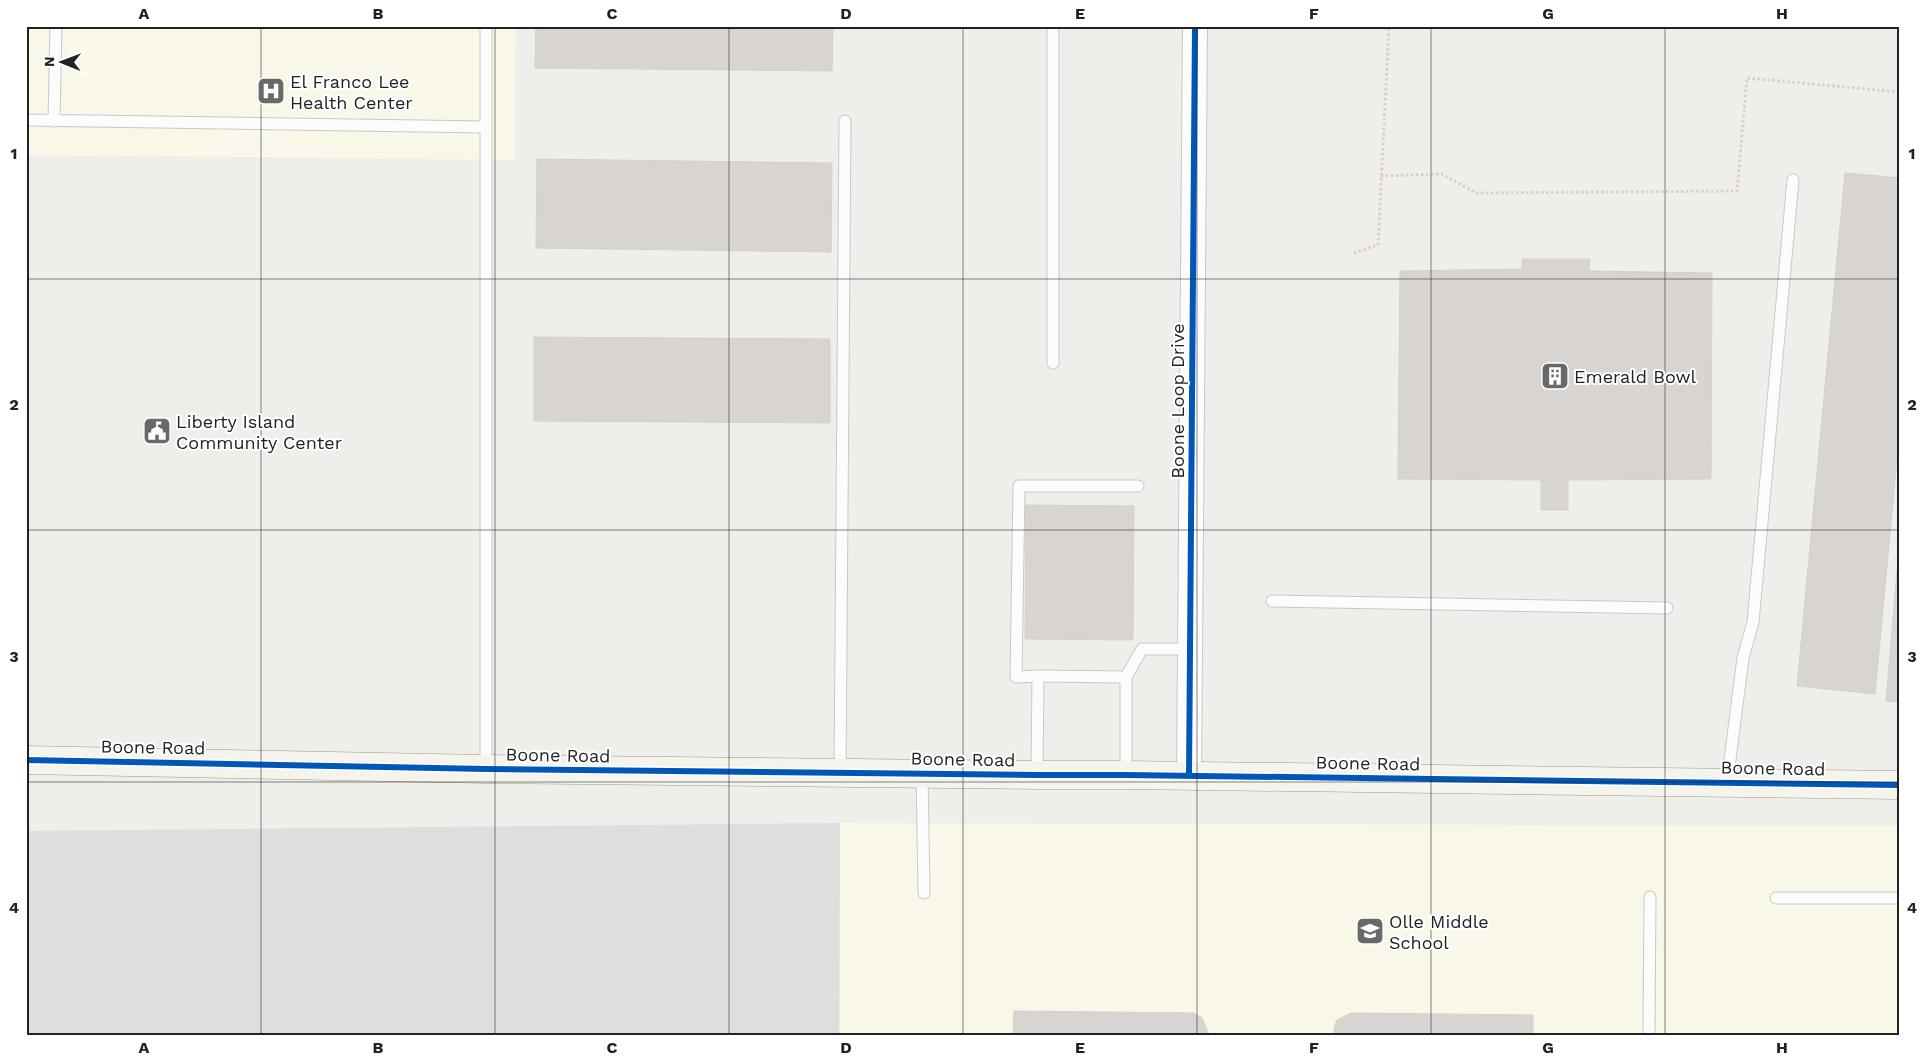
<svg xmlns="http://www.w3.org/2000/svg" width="1926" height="1061" font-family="'Work Sans',sans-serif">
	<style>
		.residential { fill: #dfdedc }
		.education { fill: #f8f7e8 }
		.building { fill: #d7d4d2; stroke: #d3d0cc }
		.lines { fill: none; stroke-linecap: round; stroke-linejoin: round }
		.lane-casing { stroke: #c9c8c7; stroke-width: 13 }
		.street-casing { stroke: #c9c8c7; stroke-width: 26 }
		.secondary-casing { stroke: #999a82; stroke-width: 29 }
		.path { stroke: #dccecd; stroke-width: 3; stroke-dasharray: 2.5 2.5; stroke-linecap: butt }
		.lane { stroke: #fdfcfc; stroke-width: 11 }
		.street { stroke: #fdfcfc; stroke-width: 24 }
		.secondary { stroke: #f4f4ed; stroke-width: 28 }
		.cycleway-casing { stroke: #fff; stroke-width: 9 }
		.cycleway { stroke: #0057b8; stroke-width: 6 }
		.grid { fill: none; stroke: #222; stroke-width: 1; stroke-opacity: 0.55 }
		.labels { text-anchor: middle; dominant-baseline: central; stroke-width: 4; stroke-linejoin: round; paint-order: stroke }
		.poi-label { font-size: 18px; fill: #222; stroke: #fff; text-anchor: start }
		.street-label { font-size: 18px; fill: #222; stroke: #fff }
		.neatline { fill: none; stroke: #222; stroke-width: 2 }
		.grid-label { font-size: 16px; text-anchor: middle; font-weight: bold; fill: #222 }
	</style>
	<rect width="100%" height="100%" fill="#f0eeeb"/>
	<!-- residential -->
	<path class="residential" d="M 840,823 L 839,1035 L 26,1035 L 26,831 Z"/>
	<!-- education -->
	<path class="education" d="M 26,26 L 516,26 L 515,160 L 26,155 Z
		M 840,823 L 1900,826 L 1900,1035 L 840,1035 Z"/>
	<!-- building -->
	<path class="building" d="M 536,26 L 833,26 L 832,71 L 535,68 Z
		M 537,159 L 832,163 L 831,252 L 536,248 Z
		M 1845,173 L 1900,178 L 1900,428 L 1875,694 L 1797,686 Z
		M 1522,259 L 1590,259 L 1589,271 L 1712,273 L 1711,479 L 1568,480 L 1568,510 L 1541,510 L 1541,480 L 1398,479 L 1400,271 L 1522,269 Z
		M 534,337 L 830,339 L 830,423 L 534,421 Z
		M 1026,505 L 1134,506 L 1133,640 L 1025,639 Z
		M 1900,536 L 1900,702 L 1886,701 Z
		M 1014,1011 L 1194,1013 L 1202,1018 L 1209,1035 L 1013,1035 Z
		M 1351,1013 L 1533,1015 L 1533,1035 L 1334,1035 L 1334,1028 L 1337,1020 Z"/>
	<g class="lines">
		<defs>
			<path id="lane" d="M 486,26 L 486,769
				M 26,120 L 486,127
				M 54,121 L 56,26
				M 1053,363 L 1053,26
				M 1272,601 L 1667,608
				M 1038,676 L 1016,677 L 1019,486 L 1138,486
				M 840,772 L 845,121
				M 922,773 L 924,893
				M 1037,775 L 1038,676 L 1126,677
				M 1126,775 L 1126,677 L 1142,649 L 1190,649
				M 1727,783 L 1743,658 L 1753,622 L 1793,180
				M 1776,898 L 1900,898
				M 1649,1035 L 1650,897"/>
			<path id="street" d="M 1189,776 L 1195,26"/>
			<path id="secondary" d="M 26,760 L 486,769 L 1037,775 L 1126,775 L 1900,785"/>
		</defs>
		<!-- lane casing -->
		<use href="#lane" class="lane-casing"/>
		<!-- street casing -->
		<use href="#street" class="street-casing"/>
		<!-- secondary casing -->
		<use href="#secondary" class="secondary-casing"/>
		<!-- path -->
		<path class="path" d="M 1381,176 L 1442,174 L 1476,193 L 1737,191 L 1747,78 L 1900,92
			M 1354,253 L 1378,245 L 1389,26"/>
		<!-- lane -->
		<use href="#lane" class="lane"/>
		<!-- street -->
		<use href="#street" class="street"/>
		<!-- secondary -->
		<use href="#secondary" class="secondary"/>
		<defs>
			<path id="cycleway" d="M 26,760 L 486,769 L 1037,775 L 1126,775 L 1900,785
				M 1189,776 L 1195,26"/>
		</defs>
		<!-- cycleway casing -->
		<use href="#cycleway" class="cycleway-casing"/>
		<!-- cycleway -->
		<use href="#cycleway" class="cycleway"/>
	</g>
	<!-- grid -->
	<path class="grid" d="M 261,26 L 261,1035M 495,26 L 495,1035M 729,26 L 729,1035M 963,26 L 963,1035M 1197,26 L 1197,1035M 1431,26 L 1431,1035M 1665,26 L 1665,1035M 26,279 L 1900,279M 26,530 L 1900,530M 26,782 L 1900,782"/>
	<!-- icons -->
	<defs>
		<symbol id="hospital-square" viewBox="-11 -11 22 22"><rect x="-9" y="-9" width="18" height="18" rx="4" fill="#6a6968" stroke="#fff"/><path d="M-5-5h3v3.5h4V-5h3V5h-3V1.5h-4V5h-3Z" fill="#fff"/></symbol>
		<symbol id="building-square" viewBox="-11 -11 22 22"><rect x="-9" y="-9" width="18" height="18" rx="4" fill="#6a6968" stroke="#fff"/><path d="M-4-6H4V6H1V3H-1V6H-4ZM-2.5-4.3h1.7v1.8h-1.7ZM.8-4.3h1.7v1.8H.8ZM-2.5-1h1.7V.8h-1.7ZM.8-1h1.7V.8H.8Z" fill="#fff"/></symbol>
		<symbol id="civic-square" viewBox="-11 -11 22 22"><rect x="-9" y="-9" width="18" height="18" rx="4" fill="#6a6968" stroke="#fff"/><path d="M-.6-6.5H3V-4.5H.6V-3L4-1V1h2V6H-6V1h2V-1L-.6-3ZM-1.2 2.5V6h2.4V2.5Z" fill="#fff"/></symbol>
		<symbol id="school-square" viewBox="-11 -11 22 22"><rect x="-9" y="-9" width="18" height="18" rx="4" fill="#6a6968" stroke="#fff"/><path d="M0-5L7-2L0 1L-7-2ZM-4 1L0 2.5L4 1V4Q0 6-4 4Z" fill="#fff"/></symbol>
	</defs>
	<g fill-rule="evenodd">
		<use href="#hospital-square" x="255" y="75" width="32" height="32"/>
		<use href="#building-square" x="1539" y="360" width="32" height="32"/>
		<use href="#civic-square" x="141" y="415" width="32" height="32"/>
		<use href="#school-square" x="1354" y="915" width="32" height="32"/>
	</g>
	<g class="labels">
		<!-- poi labels -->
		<g class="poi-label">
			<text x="290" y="81">El Franco Lee<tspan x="290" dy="21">Health Center</tspan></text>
			<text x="1574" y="376">Emerald Bowl</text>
			<text x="176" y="421">Liberty Island<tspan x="176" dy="21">Community Center</tspan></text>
			<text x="1389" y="921">Olle Middle<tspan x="1389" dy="21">School</tspan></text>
		</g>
		<!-- street labels -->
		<g class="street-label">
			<text transform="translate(1177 401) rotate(-90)">Boone Loop Drive</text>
			<text transform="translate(153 747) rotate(1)">Boone Road</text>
			<text transform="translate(558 755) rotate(1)">Boone Road</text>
			<text transform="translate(963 759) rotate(1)">Boone Road</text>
			<text transform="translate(1368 763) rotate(1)">Boone Road</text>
			<text transform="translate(1773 768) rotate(1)">Boone Road</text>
		</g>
	</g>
	<!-- border -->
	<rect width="1926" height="1061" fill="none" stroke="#ffffff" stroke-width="55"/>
	<!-- north arrow -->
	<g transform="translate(62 62) rotate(271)" stroke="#ffffff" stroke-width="4" paint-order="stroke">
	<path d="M0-4L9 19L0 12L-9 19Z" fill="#222222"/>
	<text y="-8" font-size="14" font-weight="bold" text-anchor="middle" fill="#222222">N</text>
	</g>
	<rect x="28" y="28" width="1870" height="1006" class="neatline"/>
	<g class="grid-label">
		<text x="144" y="19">A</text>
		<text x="378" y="19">B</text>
		<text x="612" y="19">C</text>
		<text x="846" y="19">D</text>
		<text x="1080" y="19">E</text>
		<text x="1314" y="19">F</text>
		<text x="1548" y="19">G</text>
		<text x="1782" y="19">H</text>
		<text x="14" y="159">1</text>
		<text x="1912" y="159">1</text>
		<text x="14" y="410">2</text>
		<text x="1912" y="410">2</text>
		<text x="14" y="662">3</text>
		<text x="1912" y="662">3</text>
		<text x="14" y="913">4</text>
		<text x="1912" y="913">4</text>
		<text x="144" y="1053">A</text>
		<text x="378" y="1053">B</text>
		<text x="612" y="1053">C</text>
		<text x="846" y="1053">D</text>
		<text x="1080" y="1053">E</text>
		<text x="1314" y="1053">F</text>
		<text x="1548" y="1053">G</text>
		<text x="1782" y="1053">H</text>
	</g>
</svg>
